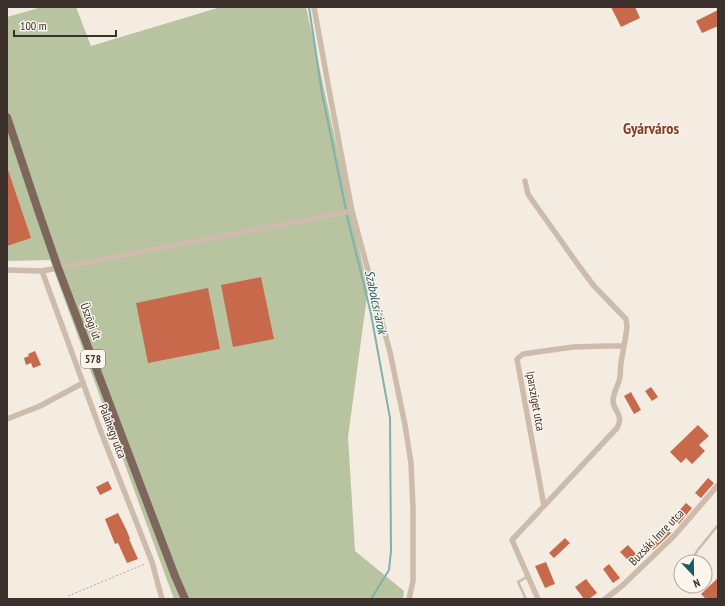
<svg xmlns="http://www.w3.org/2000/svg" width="725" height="606" font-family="'PT Sans Narrow',sans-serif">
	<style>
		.green { fill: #b8c4a0 }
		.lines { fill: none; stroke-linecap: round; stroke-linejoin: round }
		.stream { stroke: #7fb0b2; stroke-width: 2 }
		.building { fill: #c8694b }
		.path { stroke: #b9a596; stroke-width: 1; stroke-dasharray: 2 2; stroke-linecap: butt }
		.lane { stroke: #cdbbac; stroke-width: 2.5 }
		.street { stroke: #cdbbac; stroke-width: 5.5 }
		.primary { stroke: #7d675c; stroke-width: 8 }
		.labels { text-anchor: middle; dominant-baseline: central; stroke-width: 3; stroke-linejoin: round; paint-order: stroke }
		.shield { fill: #fbf5ee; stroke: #756b66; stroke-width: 1 }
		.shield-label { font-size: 11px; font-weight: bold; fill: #3b302b }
		.street-label { font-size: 12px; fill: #3b302b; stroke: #fbf5ee }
		.water-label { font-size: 13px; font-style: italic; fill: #1f5a5e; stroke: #fbf5ee }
		.district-label { font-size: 16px; font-weight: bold; fill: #8c3b22; stroke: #fbf5ee }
	</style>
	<rect width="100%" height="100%" fill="#f4ebe1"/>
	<!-- green -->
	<path class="green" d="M 42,7 L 76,7 L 91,46 L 221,7 L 306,7 L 368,289 L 348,437 L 355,551 L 404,591 L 403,599 L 174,599 L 50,260 L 7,261 L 7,17 Z"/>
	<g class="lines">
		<!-- stream -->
		<path class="stream" d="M 309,7 L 322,93 L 348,220 L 371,314 L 390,418 L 391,551 L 389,570 L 371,599"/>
	</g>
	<!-- building -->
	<path class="building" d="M 611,7 L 635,7 L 640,18 L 621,27 Z
		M 718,10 L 718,26 L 702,33 L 696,21 Z
		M 7,170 L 8,170 L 31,238 L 7,246 Z
		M 261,277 L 274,339 L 233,347 L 221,285 Z
		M 208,288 L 220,349 L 148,363 L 136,303 Z
		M 35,351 L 41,365 L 33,368 L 31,363 L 26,365 L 24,358 L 29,356 L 28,354 Z
		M 651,387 L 658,397 L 652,401 L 645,391 Z
		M 631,392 L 641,410 L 634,414 L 624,396 Z
		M 698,425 L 709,436 L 699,445 L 705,451 L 692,464 L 686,458 L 681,463 L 670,452 Z
		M 708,478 L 714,483 L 701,498 L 695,493 Z
		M 108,481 L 112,489 L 100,495 L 96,487 Z
		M 686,503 L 692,508 L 679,524 L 677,522 L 676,524 L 671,520 Z
		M 118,513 L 127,531 L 130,539 L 129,539 L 138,559 L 127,563 L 118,543 L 115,544 L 105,519 Z
		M 667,529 L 671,533 L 653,550 L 651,548 L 633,565 L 620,552 L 628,545 L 637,555 L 649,544 L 651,546 Z
		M 565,538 L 570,543 L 554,558 L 549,553 Z
		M 546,562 L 555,584 L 545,588 L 535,566 Z
		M 609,564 L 620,578 L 613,583 L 603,569 Z
		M 718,578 L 718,599 L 706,599 L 701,594 Z
		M 586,579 L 597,593 L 589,599 L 584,599 L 575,587 Z"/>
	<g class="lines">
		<!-- path -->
		<path class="path" d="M 68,596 L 145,564"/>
		<!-- lane -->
		<path class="lane" d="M 691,562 L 697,551 L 718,525
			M 688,588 L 688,586
			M 526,599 L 518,582 L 527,577"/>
		<!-- street -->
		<path class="street" d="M 314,7 L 330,95 L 352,211 L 390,352 L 405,425 L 411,463 L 413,508 L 413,581 L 409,599
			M 525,181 L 528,194 L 532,200 L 579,266 L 594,286 L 626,319 L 627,326 C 626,338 623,350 621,363 C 620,369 621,376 619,381 C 617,387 614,393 613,399 C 612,411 625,414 617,428 L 512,540 L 538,599
			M 7,270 L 42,271 L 352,211
			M 42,271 L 101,432 L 152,562 L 162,599
			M 7,419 L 40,406 L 83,383
			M 544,506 L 517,359 L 523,354 L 573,347 L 605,346 L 623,346
			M 605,599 L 623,585 L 674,536 L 718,485"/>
		<!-- primary -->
		<path class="primary" d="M 7,117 L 39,213 L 58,268 L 175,576 L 185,599"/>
	</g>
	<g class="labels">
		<!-- shield labels -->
		<rect class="shield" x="81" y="350" width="24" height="18" rx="3"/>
		<g class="shield-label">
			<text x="93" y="359">578</text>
		</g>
		<!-- street labels -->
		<g class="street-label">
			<text transform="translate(91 321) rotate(69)">Üszögi út</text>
			<text transform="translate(536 401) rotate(80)">Iparsziget utca</text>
			<text transform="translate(113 431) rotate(69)">Palahegy utca</text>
			<text transform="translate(656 537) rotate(-46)">Buzsáki Imre utca</text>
		</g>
		<!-- water labels -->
		<g class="water-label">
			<text transform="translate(376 302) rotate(78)">Szabolcsi-árok</text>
		</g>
		<!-- district labels -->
		<g class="district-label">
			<text x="651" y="128">Gyárváros</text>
		</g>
	</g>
	<!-- border -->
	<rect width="725" height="606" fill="none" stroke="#3b302b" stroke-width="16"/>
	<!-- north arrow -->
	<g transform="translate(693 574) rotate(158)"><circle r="19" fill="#fbf5ee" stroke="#aea6a0"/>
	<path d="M0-3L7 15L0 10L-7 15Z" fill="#1f5a5e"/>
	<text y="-6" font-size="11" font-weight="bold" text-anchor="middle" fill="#3b302b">N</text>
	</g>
	<!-- scale -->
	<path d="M14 30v6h102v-6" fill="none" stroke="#3b302b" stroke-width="2"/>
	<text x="20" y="30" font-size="12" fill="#3b302b" stroke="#fbf5ee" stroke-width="3" paint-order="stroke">100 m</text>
</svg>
